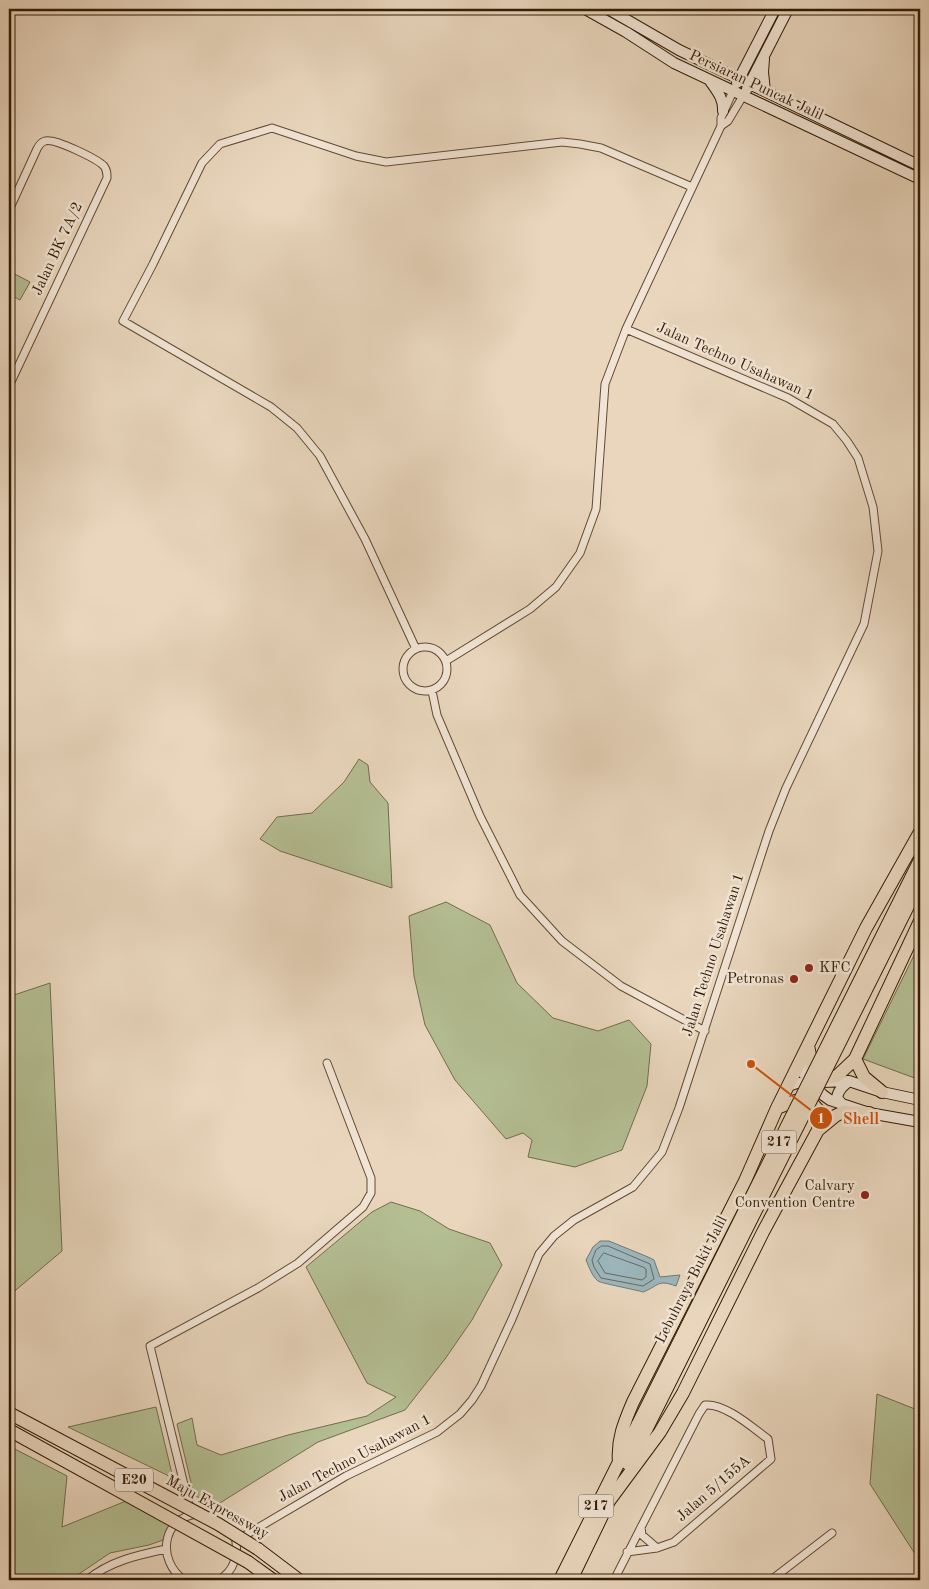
<svg xmlns="http://www.w3.org/2000/svg" width="929" height="1589" font-family="'Old Standard TT',serif">
	<style>
		.green { fill: #b4be93; stroke: #736d4c }
		.water { fill: #9cb6bc; stroke: #727873 }
		.lines { fill: none; stroke-linecap: round; stroke-linejoin: round }
		.shore { stroke: #676960; stroke-width: 1 }
		.street-casing { stroke: #604a33; stroke-width: 9 }
		.secondary-casing { stroke: #321c05; stroke-width: 12 }
		.highway-casing { stroke: #321c05; stroke-width: 14 }
		.street { stroke: #f1e4d4; stroke-width: 7 }
		.secondary { stroke: #f1e4d4; stroke-width: 10 }
		.highway { stroke: #e9d6bd; stroke-width: 12 }
		.highway-bridge-casing { stroke: #321c05; stroke-width: 14; stroke-linecap: butt }
		.highway-bridge { stroke: #e9d6bd; stroke-width: 12 }
		.poi-dot { fill: #8f2418; stroke: #f1e4d4; stroke-width: 2 }
		.labels { text-anchor: middle; dominant-baseline: central; stroke-width: 5; stroke-linejoin: round; paint-order: stroke }
		.shield { fill: #f1e4d4; stroke: #6b5843; stroke-width: 1 }
		.shield-label { font-size: 14px; font-weight: bold; fill: #321c05 }
		.street-label { font-size: 15px; fill: #321c05; stroke: #f1e4d4 }
		.poi-label { font-size: 15px; fill: #321c05; stroke: #f1e4d4; text-anchor: end }
		.leader { fill: none; stroke: #cd500b; stroke-width: 2 }
		.callout-dot { fill: #cd500b; stroke: #f1e4d4; stroke-width: 2 }
		.mark-label { font-size: 15px; text-anchor: middle; font-weight: bold; fill: #fff }
		.callout-label { font-size: 16px; text-anchor: middle; font-weight: bold; fill: #cd500b; stroke: #f1e4d4; stroke-width: 5; stroke-linejoin: round; paint-order: stroke }
	</style>
	<rect width="100%" height="100%" fill="#e9d6bd"/>
	<filter id="stains"><feTurbulence type="fractalNoise" baseFrequency=".004" numOctaves="4"/><feColorMatrix values="0 0 0 0 .2 0 0 0 0 .09 0 0 0 0 .02 0 0 0 .5 -.17"/></filter>
	<radialGradient id="worn" r=".72"><stop offset=".6" stop-color="#630" stop-opacity="0"/><stop offset="1" stop-color="#630" stop-opacity=".3"/></radialGradient>
	<!-- green -->
	<path class="green" d="M 9,271 L 30,282 L 20,300 L 9,294 Z
		M 359,759 L 368,765 L 370,782 L 388,803 L 392,888 L 280,851 L 260,839 L 277,817 L 312,813 L 344,782 Z
		M 446,902 L 490,925 L 517,983 L 553,1018 L 598,1031 L 629,1020 L 651,1044 L 647,1086 L 622,1150 L 575,1167 L 528,1157 L 532,1140 L 523,1133 L 506,1139 L 455,1080 L 425,1025 L 414,976 L 409,916 Z
		M 920,943 L 920,1080 L 863,1059 Z
		M 50,983 L 62,1251 L 10,1295 L 9,1293 L 9,994 L 11,996 Z
		M 391,1202 L 420,1211 L 449,1229 L 490,1243 L 502,1265 L 472,1320 L 445,1359 L 405,1410 L 318,1442 L 215,1506 L 194,1495 L 177,1424 L 192,1418 L 197,1445 L 221,1455 L 288,1435 L 367,1416 L 396,1397 L 367,1383 L 306,1267 L 372,1212 Z
		M 877,1394 L 920,1411 L 920,1558 L 917,1557 L 870,1484 Z
		M 156,1407 L 173,1478 L 68,1427 Z
		M 9,1446 L 67,1476 L 62,1527 L 126,1501 L 169,1525 L 163,1540 L 149,1545 L 110,1553 L 70,1580 L 9,1580 Z"/>
	<!-- water -->
	<path class="water" d="M 600,1241 L 609,1241 L 648,1257 L 654,1260 L 660,1277 L 680,1275 L 676,1286 C 657,1279 659,1286 643,1292 C 637,1290 600,1283 598,1281 C 592,1276 589,1267 586,1260 L 593,1247 Z"/>
	<g class="lines">
		<!-- shore -->
		<path class="shore" d="M 602,1246 L 608,1246 L 650,1264 L 654,1279 L 643,1286 L 601,1278 L 594,1267 L 592,1260 L 596,1250 Z
			M 604,1253 L 643,1267 L 646,1269 L 646,1277 L 642,1280 L 605,1273 L 598,1261 Z"/>
		<defs>
			<path id="street" d="M 721,126 L 728,121 L 743,96
				M 9,210 L 37,149 C 39,145 41,142 45,141 C 55,138 97,159 104,166 C 107,170 107,173 107,178 L 9,386
				M403 669a22 22 0 1 1 44 0a22 22 0 1 1-44 0Z
				M 416,649 L 365,539 L 320,456 L 297,428 L 271,407 L 123,321 L 153,264 L 202,163 L 220,144 L 272,128 L 356,156 L 386,162 L 562,142 L 580,144 L 601,148 L 692,187
				M 446,661 L 530,609 L 556,587 L 580,553 L 596,509 L 605,384 L 626,329 L 721,126 L 721,118 L 733,91
				M 432,691 L 437,715 L 480,816 L 520,895 L 562,941 L 621,986 L 705,1031
				M 190,1509 L 150,1346 L 258,1288 L 298,1263 L 363,1207 L 371,1193 L 371,1178 L 327,1063
				M 641,1527 L 642,1535 L 657,1548
				M 239,1539 L 346,1476 L 437,1432 L 460,1414 L 472,1400 L 481,1386 L 512,1319 L 539,1254 L 554,1236 L 574,1220 L 633,1187 L 662,1152 L 679,1108 L 769,831 L 786,788 L 864,624 L 878,551 L 873,507 L 858,458 L 847,441 L 833,424 L 788,398 L 626,329
				M 87,1580 C 110,1561 138,1555 166,1549
				M 184,1580 C 157,1561 161,1518 197,1514
				M 218,1580 C 235,1572 240,1551 234,1534
				M 614,1580 L 699,1414 L 705,1405 C 725,1403 753,1428 768,1439 L 771,1459 L 674,1542 L 657,1548 L 627,1552
				M 771,1580 L 832,1533"/>
			<path id="secondary" d="M 585,9 L 626,32 L 674,63 L 920,179
				M 608,9 L 679,50 L 920,166
				M 764,59 L 763,72 L 765,91
				M 710,81 C 717,91 724,99 723,111
				M 737,83 L 775,9
				M 747,89 L 788,9
				M 802,1060 L 802,1072 L 823,1095 L 830,1100 L 869,1113 L 920,1122
				M 788,1086 L 797,1083 L 849,1081 L 882,1092 L 920,1100
				M 842,1104 L 837,1098 C 838,1090 843,1086 849,1081"/>
			<path id="highway" d="M 808,1046 L 813,1069 L 823,1079 L 837,1076 L 855,1059 L 920,921
				M 855,1059 L 864,1077 L 882,1092
				M 777,1108 L 795,1101 L 811,1102 L 820,1112 L 818,1130
				M 619,1462 C 617,1440 624,1423 633,1402 L 745,1181 L 777,1108 L 866,928 L 920,832
				M 628,1464 L 647,1428
				M 609,1501 L 660,1432 L 683,1393 L 763,1232 L 818,1130 L 835,1116 L 843,1112 L 869,1113
				M 258,1549 L 299,1580
				M 248,1562 L 273,1580
				M 560,1580 L 638,1424
				M 571,1580 L 612,1495"/>
		</defs>
		<!-- street casing -->
		<use href="#street" class="street-casing"/>
		<!-- secondary casing -->
		<use href="#secondary" class="secondary-casing"/>
		<!-- highway casing -->
		<use href="#highway" class="highway-casing"/>
		<!-- street -->
		<use href="#street" class="street"/>
		<!-- secondary -->
		<use href="#secondary" class="secondary"/>
		<!-- highway -->
		<use href="#highway" class="highway"/>
		<defs>
			<path id="highway-bridge" d="M 9,1413 L 218,1524 L 258,1549
				M 638,1424 L 920,860
				M 647,1428 L 920,882
				M 9,1430 L 248,1562"/>
		</defs>
		<!-- highway-bridge casing -->
		<use href="#highway-bridge" class="highway-bridge-casing"/>
		<!-- highway-bridge -->
		<use href="#highway-bridge" class="highway-bridge"/>
	</g>
	<!-- markers -->
	<g class="poi-dot">
		<circle cx="809" cy="968" r="5"/>
		<circle cx="794" cy="979" r="5"/>
		<circle cx="865" cy="1195" r="5"/>
	</g>
	<g class="labels">
		<!-- shield labels -->
		<g class="shield">
			<rect x="761.5" y="1130.5" width="35" height="23" rx="4"/>
			<rect x="115" y="1468.5" width="38" height="23" rx="4"/>
			<rect x="578.5" y="1494.5" width="35" height="23" rx="4"/>
		</g>
		<g class="shield-label">
			<text x="779" y="1142">217</text>
			<text x="134" y="1480">E20</text>
			<text x="596" y="1506">217</text>
		</g>
		<!-- street labels -->
		<g class="street-label">
			<text transform="translate(756 86) rotate(25)">Persiaran Puncak Jalil</text>
			<text transform="translate(58 249) rotate(-65)">Jalan BK 7A/2</text>
			<text transform="translate(735 362) rotate(24)">Jalan Techno Usahawan 1</text>
			<text transform="translate(714 955) rotate(-72)">Jalan Techno Usahawan 1</text>
			<text transform="translate(692 1280) rotate(-63)">Lebuhraya Bukit Jalil</text>
			<text transform="translate(355 1459) rotate(-28)">Jalan Techno Usahawan 1</text>
			<text transform="translate(714 1489) rotate(-41)">Jalan 5/155A</text>
			<text transform="translate(217 1508) rotate(29)">Maju Expressway</text>
		</g>
		<!-- poi labels -->
		<g class="poi-label">
			<text x="819" y="968" text-anchor="start">KFC</text>
			<text x="784" y="979">Petronas</text>
			<text x="855" y="1186">Calvary<tspan x="855" dy="17">Convention Centre</tspan></text>
		</g>
	</g>
	<!-- callouts -->
	<path class="leader" d="M751 1064L821 1118"/>
	<g class="callout-dot">
		<circle cx="751" cy="1064" r="5"/>
		<circle cx="821" cy="1118" r="12"/>
	</g>
	<g class="mark-label">
		<text x="821" y="1123">1</text>
	</g>
	<g class="callout-label">
		<text x="861" y="1124">Shell</text>
	</g>
	<!-- margin -->
	<rect width="929" height="1589" fill="none" stroke="#e9d6bd" stroke-width="30"/>
	<rect x="10" y="10" width="909" height="1569" fill="none" stroke="#321c05" stroke-width="2.5"/>
	<rect x="15" y="15" width="899" height="1559" fill="none" stroke="#321c05"/>
	<rect width="100%" height="100%" filter="url(#stains)"/>
	<rect width="100%" height="100%" fill="url(#worn)"/>
</svg>
